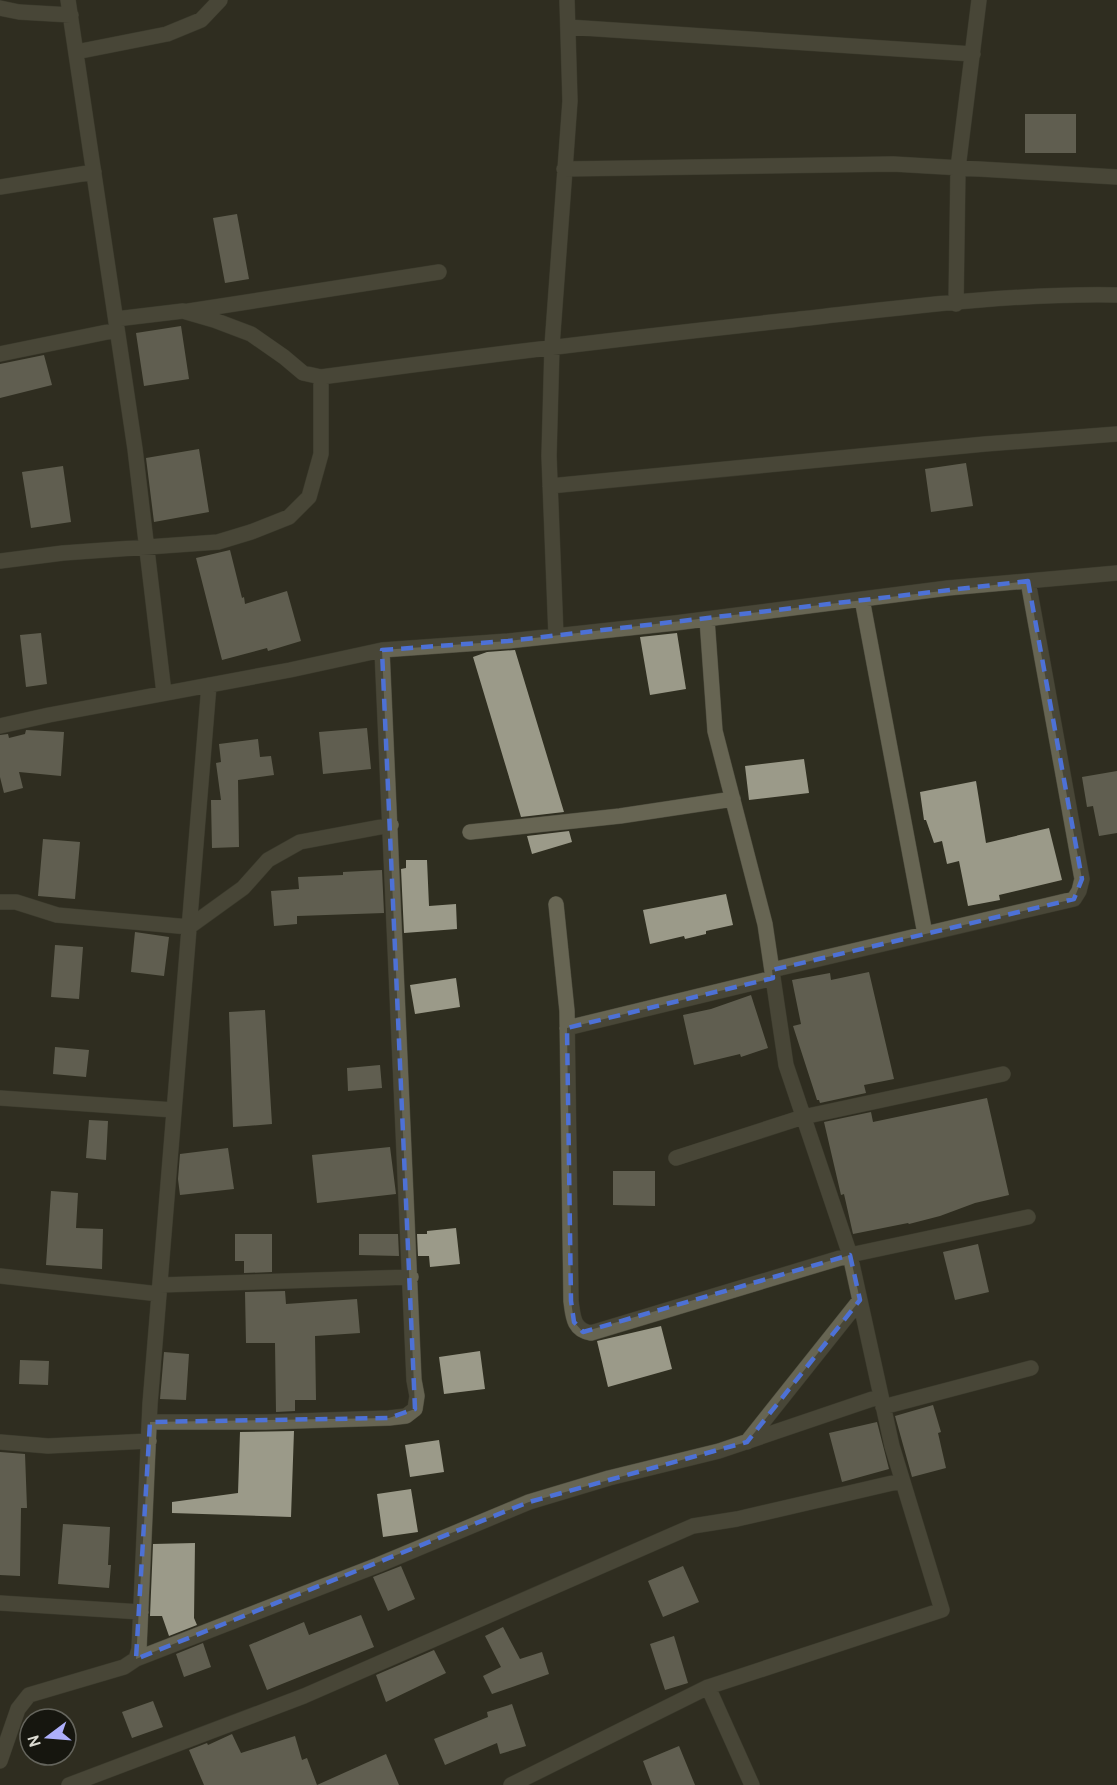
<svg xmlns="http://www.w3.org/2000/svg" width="1117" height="1785" font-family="Cabin,sans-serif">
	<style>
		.building { fill: #9b9a89 }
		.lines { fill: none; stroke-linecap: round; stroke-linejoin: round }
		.minor-casing { stroke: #4b4a3c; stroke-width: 16 }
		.minor { stroke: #676553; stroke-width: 15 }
		.marked { fill: none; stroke: #4d71d6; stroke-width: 4.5; stroke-dasharray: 12 8; stroke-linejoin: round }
	</style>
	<rect width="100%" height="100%" fill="#2f2e20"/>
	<!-- building -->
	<path class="building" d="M 1025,114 L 1076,114 L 1076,153 L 1025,153 Z
		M 237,214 L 249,279 L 225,283 L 213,218 Z
		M 181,326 L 189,379 L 144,386 L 136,333 Z
		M 44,355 L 52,385 L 0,398 L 0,364 Z
		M 199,449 L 209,512 L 154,522 L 146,458 Z
		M 966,463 L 973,506 L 931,512 L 925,469 Z
		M 63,466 L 71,522 L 31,528 L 22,472 Z
		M 230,550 L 242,598 L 244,597 L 245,604 L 287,591 L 301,641 L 268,651 L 267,648 L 222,660 L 196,558 Z
		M 41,633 L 47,684 L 26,687 L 20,635 Z
		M 677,633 L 686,689 L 650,695 L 640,637 Z
		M 515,650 L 564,812 L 521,817 L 473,657 L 487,652 Z
		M 367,728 L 371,769 L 323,774 L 319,732 Z
		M 26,730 L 64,732 L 61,776 L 19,772 L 23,788 L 4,793 L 0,777 L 0,735 L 8,734 L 9,738 L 25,734 Z
		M 258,739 L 260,757 L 271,756 L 274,775 L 238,780 L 239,847 L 212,848 L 211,800 L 221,800 L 216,763 L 221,762 L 219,744 Z
		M 804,759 L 809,793 L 749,800 L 745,766 Z
		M 1117,771 L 1117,833 L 1099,836 L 1093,806 L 1087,807 L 1082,777 Z
		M 976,781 L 986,843 L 1049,828 L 1062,880 L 999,895 L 1000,900 L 968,906 L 959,861 L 947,864 L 942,841 L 934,843 L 926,820 L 924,820 L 920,792 Z
		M 569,831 L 572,842 L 532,854 L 527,836 Z
		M 43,839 L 80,842 L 75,899 L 38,896 Z
		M 406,860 L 427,860 L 429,906 L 456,904 L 457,929 L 404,933 L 401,869 L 406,868 Z
		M 382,870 L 384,913 L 297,916 L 297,924 L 274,926 L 271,891 L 299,889 L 298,877 L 343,875 L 343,872 Z
		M 726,894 L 733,925 L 706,931 L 706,934 L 685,939 L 684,936 L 650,944 L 643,910 Z
		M 135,932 L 169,937 L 164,976 L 131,972 Z
		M 55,945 L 83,947 L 79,999 L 51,997 Z
		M 869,972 L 894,1079 L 864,1085 L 866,1093 L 820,1103 L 819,1100 L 817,1100 L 793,1026 L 801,1024 L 792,980 L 830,973 L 831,980 Z
		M 456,978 L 460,1007 L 415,1014 L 410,985 Z
		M 751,995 L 768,1048 L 741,1057 L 740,1054 L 694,1065 L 683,1015 L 711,1009 Z
		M 265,1010 L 272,1124 L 233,1127 L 229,1012 Z
		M 55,1047 L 89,1050 L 86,1077 L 53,1074 Z
		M 380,1065 L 382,1088 L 348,1091 L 347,1068 Z
		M 987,1098 L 1009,1195 L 975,1203 L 940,1216 L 909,1224 L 908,1223 L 853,1234 L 844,1194 L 841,1195 L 824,1122 L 871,1112 L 873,1122 Z
		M 89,1120 L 108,1121 L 106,1160 L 86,1158 Z
		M 390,1147 L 396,1194 L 317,1203 L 312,1155 Z
		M 228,1148 L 234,1189 L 180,1195 L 178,1179 L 180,1154 Z
		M 613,1171 L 655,1171 L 655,1206 L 613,1205 Z
		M 51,1191 L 78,1193 L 76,1228 L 103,1229 L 102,1269 L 46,1265 Z
		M 456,1228 L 460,1264 L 430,1267 L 429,1256 L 418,1256 L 417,1234 L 427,1234 L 427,1231 Z
		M 235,1234 L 272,1234 L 272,1272 L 244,1273 L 244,1261 L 235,1261 Z
		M 359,1234 L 398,1234 L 399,1256 L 359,1255 Z
		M 978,1244 L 989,1292 L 955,1300 L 943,1252 Z
		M 285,1291 L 286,1304 L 357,1299 L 360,1333 L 315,1336 L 316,1400 L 295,1400 L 295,1411 L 276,1412 L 275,1343 L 246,1343 L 245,1292 Z
		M 661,1326 L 672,1369 L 608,1387 L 597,1341 Z
		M 480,1351 L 485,1389 L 444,1394 L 439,1357 Z
		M 164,1352 L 189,1354 L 186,1400 L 160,1399 Z
		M 20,1360 L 49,1361 L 48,1385 L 19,1384 Z
		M 933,1405 L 941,1432 L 938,1433 L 946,1468 L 912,1477 L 895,1416 Z
		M 877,1422 L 889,1469 L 842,1482 L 829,1433 Z
		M 294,1431 L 291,1517 L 172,1513 L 172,1502 L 238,1493 L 240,1432 Z
		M 439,1440 L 444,1472 L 410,1477 L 405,1445 Z
		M 0,1452 L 25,1454 L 27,1508 L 21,1508 L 20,1576 L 0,1575 Z
		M 411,1489 L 418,1532 L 383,1537 L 377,1494 Z
		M 63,1524 L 110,1527 L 108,1565 L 111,1565 L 109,1588 L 58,1584 Z
		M 195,1543 L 194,1618 L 197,1625 L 169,1636 L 162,1616 L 150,1616 L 153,1544 Z
		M 401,1566 L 415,1599 L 388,1611 L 373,1577 Z
		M 683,1566 L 699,1602 L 663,1617 L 648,1581 Z
		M 361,1615 L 374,1647 L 267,1690 L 249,1645 L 304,1622 L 309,1635 Z
		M 503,1627 L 520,1659 L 542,1652 L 549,1674 L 492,1694 L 483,1676 L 501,1667 L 485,1636 Z
		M 674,1636 L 688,1683 L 665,1690 L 650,1644 Z
		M 203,1643 L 211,1667 L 184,1677 L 176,1654 Z
		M 434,1650 L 446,1673 L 386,1702 L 376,1675 Z
		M 153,1701 L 163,1727 L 132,1738 L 122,1712 Z
		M 512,1704 L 526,1746 L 500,1754 L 497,1743 L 445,1765 L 434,1739 L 488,1717 L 487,1712 Z
		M 232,1734 L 241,1753 L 295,1736 L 302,1760 L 307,1758 L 317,1785 L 386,1754 L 399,1785 L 204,1785 L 189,1750 L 207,1743 L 208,1745 Z
		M 679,1746 L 695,1785 L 652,1785 L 643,1761 Z"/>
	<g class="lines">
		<defs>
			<path id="minor" d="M 68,0 L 135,449 L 164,693
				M 0,8 L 19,12 L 71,15
				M 568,27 L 973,54
				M 76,52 L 167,34 L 201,20 L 220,0
				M 564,169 L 893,164 L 1117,177
				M 0,187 L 94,172
				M 956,304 L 958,168 L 979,0
				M 189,311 L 439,272
				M 116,319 L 183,311 L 214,320 L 251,334 L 284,357 L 303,373 L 321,377 C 478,356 634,337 791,320 C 899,308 1008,293 1117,295
				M 0,354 L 117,330
				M 550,486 L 985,444 L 1117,434
				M 0,561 L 63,553 L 218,542 L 251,532 L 289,517 L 309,497 L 321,454 L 321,377
				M 862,599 L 925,934
				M 707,619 L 715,731 L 765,924 L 786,1065 L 850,1255 L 892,1446 L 942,1610 L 708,1687
				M 556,636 L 549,456 L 552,346 L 570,101 L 567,0
				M 0,726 L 49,715 L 290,670 L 382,650 L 508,641 L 675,623 L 948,588 L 1117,573
				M 470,832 L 620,816 L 733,799
				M 0,902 L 16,902 L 57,915 L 189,927 L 243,888 L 268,860 L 300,842 L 391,825
				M 556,904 L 567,1011 L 571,1301 C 573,1316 573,1330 591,1333 L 850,1255 L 1028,1217
				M 772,970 L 1074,899 L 1079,891 L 1082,879 L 1028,581
				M 567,1028 L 773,978
				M 0,1098 L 174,1110
				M 676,1158 L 803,1117 L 1003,1074
				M 0,1276 L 159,1294
				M 160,1285 L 411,1277
				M 883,1407 L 1031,1368
				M 150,1422 L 266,1422 L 389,1418 L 406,1416 L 415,1409 L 417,1396 L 414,1380 L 382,650
				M 0,1442 L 48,1446 L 149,1441
				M 747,1442 L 860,1300
				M 0,1603 L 141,1612
				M 136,1659 L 139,1649 L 150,1404 L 209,685
				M 0,1761 L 18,1709 L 29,1695 L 124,1667 L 136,1659 L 378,1565 L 529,1502 L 609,1478 L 719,1451 L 881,1396
				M 69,1785 L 304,1696 L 693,1526 L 737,1519 L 901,1481
				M 511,1785 L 708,1687 L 752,1785"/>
		</defs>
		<!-- minor casing -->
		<use href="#minor" class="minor-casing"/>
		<!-- minor -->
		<use href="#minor" class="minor"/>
	</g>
	<!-- marked area -->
	<path d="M0 0H1117V1785H0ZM 1028,581 L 1082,879 L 1074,899 L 772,970 L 773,978 L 567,1028 L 571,1301 L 574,1322 L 583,1332 L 850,1255 L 860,1300 L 747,1442 L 529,1502 L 136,1659 L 150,1422 L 389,1418 L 415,1409 L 382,650 L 508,641 Z" fill="#2f2e20" fill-opacity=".55" fill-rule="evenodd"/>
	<path class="marked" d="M 1028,581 L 1082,879 L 1074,899 L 772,970 L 773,978 L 567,1028 L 571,1301 L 574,1322 L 583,1332 L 850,1255 L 860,1300 L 747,1442 L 529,1502 L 136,1659 L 150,1422 L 389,1418 L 415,1409 L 382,650 L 508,641 Z"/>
	<!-- north arrow -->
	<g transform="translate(48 1737) rotate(254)"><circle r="28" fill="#16160f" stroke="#65655d" stroke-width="1.5"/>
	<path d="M0-4.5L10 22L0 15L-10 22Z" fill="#adaffb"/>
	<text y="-9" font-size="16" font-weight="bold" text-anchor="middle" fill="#dcdbd2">N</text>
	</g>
</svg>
